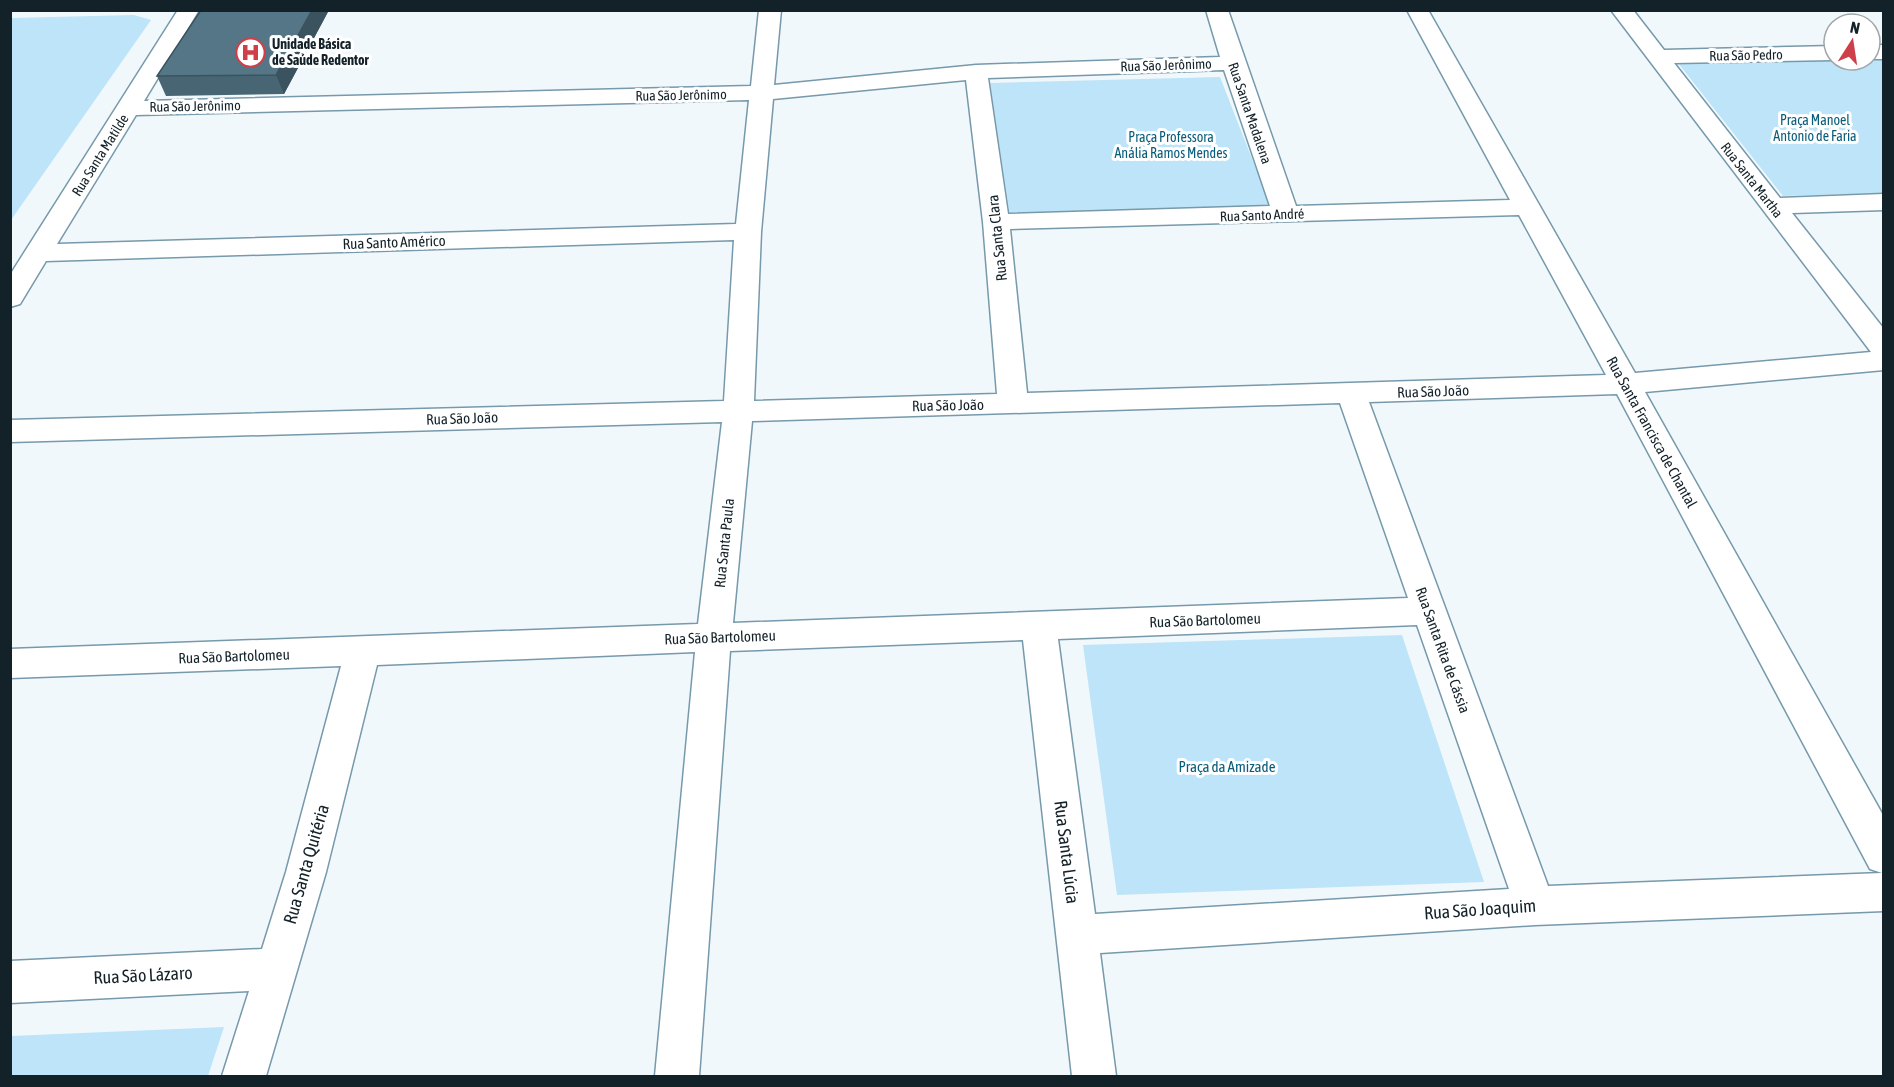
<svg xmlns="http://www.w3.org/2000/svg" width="1894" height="1087" font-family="'Asap Condensed',sans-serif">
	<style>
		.green { fill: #bde4f8 }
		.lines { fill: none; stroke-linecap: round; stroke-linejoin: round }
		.street-casing { stroke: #7699ab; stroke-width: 3 }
		.street { fill: #fff; fill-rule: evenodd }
		.wall { fill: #486574 }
		.shaded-wall { fill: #3b535e }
		.building { fill: #547687; stroke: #3b535e; stroke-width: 1.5 }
		.labels { text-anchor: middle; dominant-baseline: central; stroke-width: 6; stroke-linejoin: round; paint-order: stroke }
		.far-poi-label { font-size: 14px; font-weight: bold; fill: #132128; stroke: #fff; text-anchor: start }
		.far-street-label { font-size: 14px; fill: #132128; stroke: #fff }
		.far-park-label { font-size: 14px; fill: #0a5c7b; stroke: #fff }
		.street-label { font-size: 15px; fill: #132128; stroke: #fff }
		.park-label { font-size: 15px; fill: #0a5c7b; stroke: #fff }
		.near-street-label { font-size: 18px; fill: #132128; stroke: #fff }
	</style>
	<rect width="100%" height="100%" fill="#f1f8fc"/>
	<!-- green -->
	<path class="green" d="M 134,15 L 151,20 L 11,220 L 11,18 Z
		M 1870,58 L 1883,58 L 1883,193 L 1783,196 L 1678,63 Z
		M 1220,77 L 1272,210 L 1010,216 L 990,83 Z
		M 1402,635 L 1484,882 L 1117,895 L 1083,645 Z
		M 224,1027 L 208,1076 L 11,1076 L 11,1036 Z"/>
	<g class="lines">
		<defs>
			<path id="street" d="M 178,10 L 199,10 L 144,101 L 751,86 L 759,10 L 781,10 L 774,85 L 976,65 L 1220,57 L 1206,10 L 1228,10 L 1296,206 L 1510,200 L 1407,10 L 1428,10 L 1635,373 L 1871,352 L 1611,10 L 1633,10 L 1664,50 L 1834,46 L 1834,60 L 1674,63 L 1780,198 L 1884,194 L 1884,210 L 1792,213 L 1884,329 L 1884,370 L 1645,392 L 1884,817 L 1884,911 L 1535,925 L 1100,953 L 1116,1076 L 1072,1076 L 1023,640 L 730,651 L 699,1076 L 655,1076 L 695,652 L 377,665 L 326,872 L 266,1076 L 222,1076 L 249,991 L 10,1003 L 10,961 L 262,949 L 286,872 L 341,666 L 10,678 L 10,649 L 698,624 L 722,422 L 10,442 L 10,420 L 724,401 L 734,240 L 46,261 L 20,304 L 10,307 L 10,275 ZM 1224,70 L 1270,206 L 1008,214 L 988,78 ZM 966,80 L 983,222 L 997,394 L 754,401 L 761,232 L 773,99 ZM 749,100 L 736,224 L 57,244 L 136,115 ZM 1519,215 L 1606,375 L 1027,393 L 1010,229 ZM 1617,394 L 1870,869 L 1882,873 L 1548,886 L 1369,402 ZM 1340,403 L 1408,598 L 733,623 L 752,421 ZM 1417,625 L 1509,889 L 1095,914 L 1058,639 Z
				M 1870,45 L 1884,45 L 1884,59 L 1870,59 Z"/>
		</defs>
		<!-- street casing -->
		<use href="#street" class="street-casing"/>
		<!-- street -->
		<use href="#street" class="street"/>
	</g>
	<!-- wall -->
	<path class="wall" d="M 329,10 L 284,94 L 166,96 L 157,76 Z"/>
	<!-- shaded-wall -->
	<path class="shaded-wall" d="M 312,10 L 329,10 L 284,94 L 276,75 Z"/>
	<!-- building -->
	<path class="building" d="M 201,10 L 312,10 L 276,75 L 157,76 Z"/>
	<!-- icons -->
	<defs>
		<symbol id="hospital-ring" viewBox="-11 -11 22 22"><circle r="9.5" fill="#fff" stroke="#cf3f4a" stroke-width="1.5"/><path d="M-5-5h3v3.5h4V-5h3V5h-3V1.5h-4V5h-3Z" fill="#cf3f4a"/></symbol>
	</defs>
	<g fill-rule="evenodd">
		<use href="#hospital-ring" x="234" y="36" width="33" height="33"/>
	</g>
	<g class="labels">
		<!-- far-poi labels -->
		<g class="far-poi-label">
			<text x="272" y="44">Unidade Básica<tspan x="272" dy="16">de Saúde Redentor</tspan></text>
		</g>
		<!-- far-street labels -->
		<g class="far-street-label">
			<text transform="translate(1746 55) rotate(-1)">Rua São Pedro</text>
			<text transform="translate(1166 65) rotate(-2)">Rua São Jerônimo</text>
			<text transform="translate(681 95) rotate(-1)">Rua São Jerônimo</text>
			<text transform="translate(195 106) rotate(-1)">Rua São Jerônimo</text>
			<text transform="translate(1250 113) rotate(71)">Rua Santa Madalena</text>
			<text transform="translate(100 155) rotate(-58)">Rua Santa Matilde</text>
			<text transform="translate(1752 180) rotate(52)">Rua Santa Martha</text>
			<text transform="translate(1262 215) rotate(-2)">Rua Santo André</text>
		</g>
		<!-- far-park labels -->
		<g class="far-park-label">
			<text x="1815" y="120">Praça Manoel<tspan x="1815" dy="16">Antonio de Faria</tspan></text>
			<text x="1171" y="137">Praça Professora<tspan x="1171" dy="16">Anália Ramos Mendes</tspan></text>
		</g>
		<!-- street labels -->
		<g class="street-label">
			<text transform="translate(997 238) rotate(-96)">Rua Santa Clara</text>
			<text transform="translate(394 242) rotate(-2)">Rua Santo Américo</text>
			<text transform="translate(1433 391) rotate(-2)">Rua São João</text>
			<text transform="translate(948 405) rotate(-1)">Rua São João</text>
			<text transform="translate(462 418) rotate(-2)">Rua São João</text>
			<text transform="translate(1652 432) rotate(61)">Rua Santa Francisca de Chantal</text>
			<text transform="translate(724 543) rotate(-84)">Rua Santa Paula</text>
			<text transform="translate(1205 620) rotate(-2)">Rua São Bartolomeu</text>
			<text transform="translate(720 637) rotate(-2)">Rua São Bartolomeu</text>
			<text transform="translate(1443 650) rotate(70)">Rua Santa Rita de Cássia</text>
			<text transform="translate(234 656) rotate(-2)">Rua São Bartolomeu</text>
		</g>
		<!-- park labels -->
		<g class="park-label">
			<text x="1227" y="766">Praça da Amizade</text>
		</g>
		<!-- near-street labels -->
		<g class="near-street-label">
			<text transform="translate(1067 852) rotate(83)">Rua Santa Lúcia</text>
			<text transform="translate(306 864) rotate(-74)">Rua Santa Quitéria</text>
			<text transform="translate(1480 909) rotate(-4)">Rua São Joaquim</text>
			<text transform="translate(143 975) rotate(-3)">Rua São Lázaro</text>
		</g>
	</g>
	<!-- border -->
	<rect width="1894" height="1087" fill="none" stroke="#132128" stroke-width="24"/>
	<!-- north arrow -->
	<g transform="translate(1852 42) rotate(12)"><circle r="28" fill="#ffffff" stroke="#a1a6a9" stroke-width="1.5"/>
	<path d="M0-4.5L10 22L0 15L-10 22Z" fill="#cf3f4a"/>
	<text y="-9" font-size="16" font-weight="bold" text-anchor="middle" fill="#132128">N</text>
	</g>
</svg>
